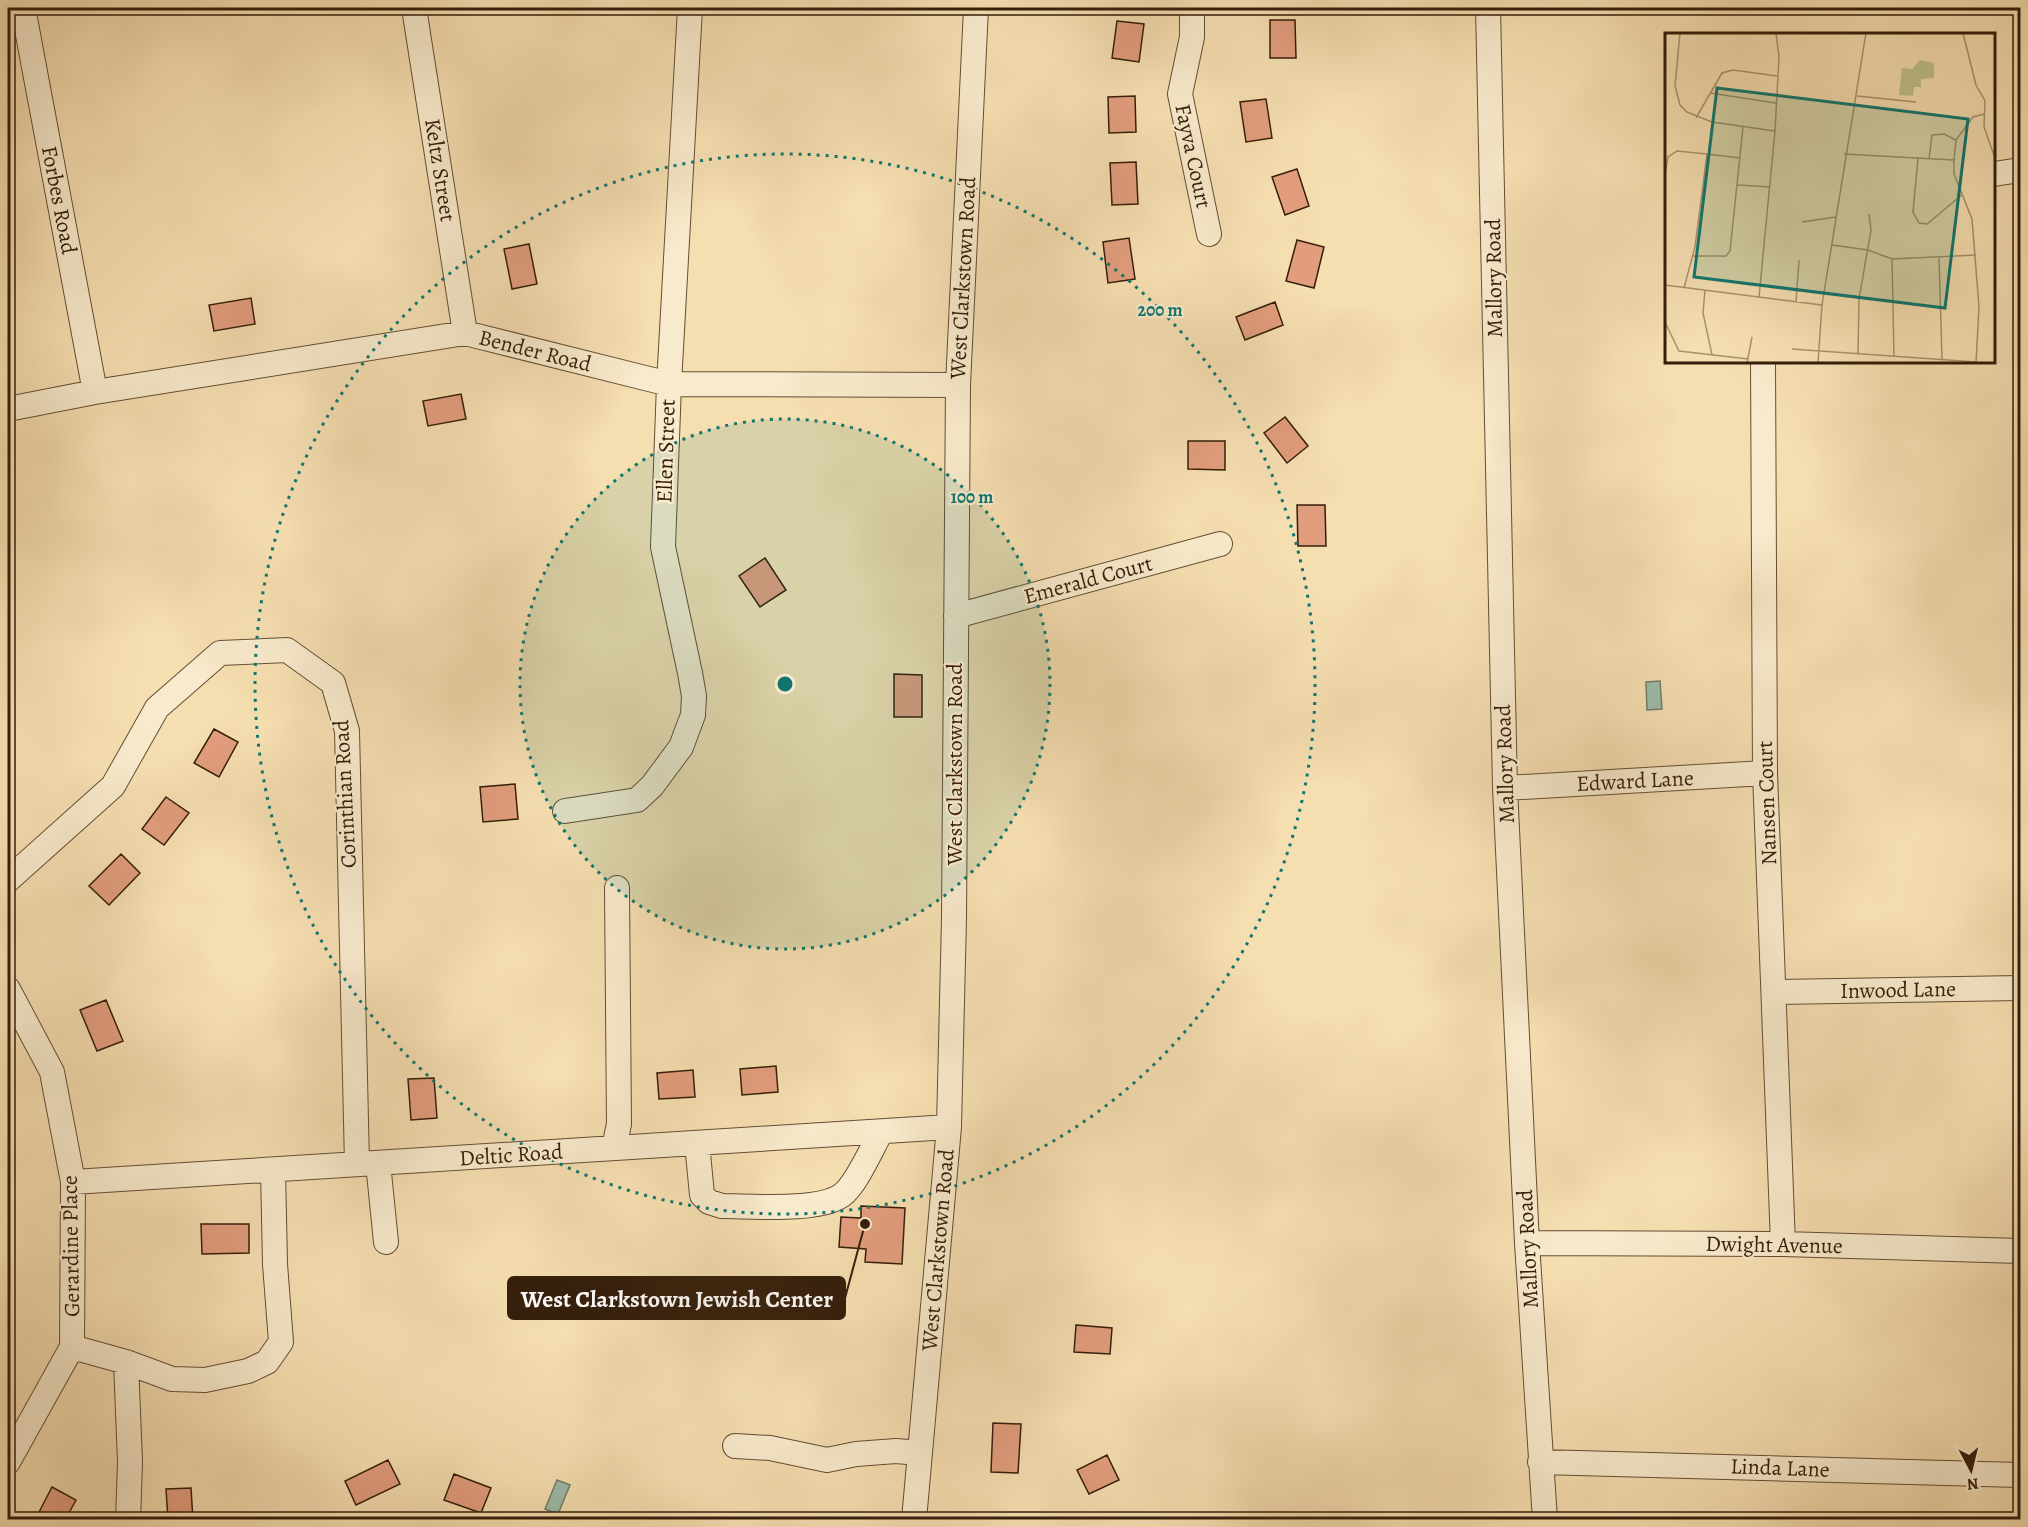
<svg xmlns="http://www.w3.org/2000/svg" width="2028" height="1527" font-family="Alegreya,serif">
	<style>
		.water { fill: #9cbcaa; stroke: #727d6a; stroke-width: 1.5 }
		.building { fill: #e29d7d; stroke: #341e0b; stroke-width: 1.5 }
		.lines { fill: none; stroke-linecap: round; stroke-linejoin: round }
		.minor-casing { stroke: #644e34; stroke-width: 26 }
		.minor { stroke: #f8eacc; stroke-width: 24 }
		.ring { fill: none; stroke: #0f766e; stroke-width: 3; stroke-dasharray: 3 6 }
		.labels { text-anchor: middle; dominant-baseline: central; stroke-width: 4.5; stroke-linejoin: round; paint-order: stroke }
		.street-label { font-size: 22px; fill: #341e0b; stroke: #f8eacc }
		.inset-road { fill: none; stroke: #a8916e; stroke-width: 1.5 }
		.view { fill: #0f766e; fill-opacity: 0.15; stroke: #0f766e; stroke-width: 3 }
		.inset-edge { fill: none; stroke: #341e0b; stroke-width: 3 }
		.centre { fill: #0f766e; stroke: #f8eacc; stroke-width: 3 }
		.ring-label { font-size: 18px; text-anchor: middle; font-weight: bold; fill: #0f766e; stroke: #f8eacc; stroke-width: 4.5; stroke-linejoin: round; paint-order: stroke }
		.leader { fill: none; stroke: #341e0b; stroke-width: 2 }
		.callout-dot { fill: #341e0b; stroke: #f8eacc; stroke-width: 2 }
		.callout { fill: #341e0b; stroke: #341e0b; stroke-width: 2 }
		.callout-label { font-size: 24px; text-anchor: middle; font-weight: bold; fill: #fff }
	</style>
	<rect width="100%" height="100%" fill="#f5deb0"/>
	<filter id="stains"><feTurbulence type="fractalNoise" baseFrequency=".00333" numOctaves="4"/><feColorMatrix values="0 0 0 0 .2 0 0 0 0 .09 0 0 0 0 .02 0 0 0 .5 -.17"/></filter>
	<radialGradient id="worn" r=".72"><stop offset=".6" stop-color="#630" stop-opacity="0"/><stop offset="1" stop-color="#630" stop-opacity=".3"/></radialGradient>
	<!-- water -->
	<path class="water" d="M 1660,681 L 1662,709 L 1647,710 L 1646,682 Z
		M 557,1480 L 570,1485 L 558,1514 L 545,1509 Z"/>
	<!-- building -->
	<path class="building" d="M 1270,20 L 1295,20 L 1296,58 L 1270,58 Z
		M 1117,21 L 1144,24 L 1139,62 L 1112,58 Z
		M 1135,96 L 1136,132 L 1109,133 L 1108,97 Z
		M 1266,99 L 1272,138 L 1246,142 L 1240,102 Z
		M 1136,162 L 1138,204 L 1112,205 L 1110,163 Z
		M 1297,169 L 1309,206 L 1285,215 L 1272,177 Z
		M 1129,238 L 1135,279 L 1108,283 L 1103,242 Z
		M 1297,240 L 1324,247 L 1314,288 L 1286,281 Z
		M 529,244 L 537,284 L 512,289 L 504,249 Z
		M 251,298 L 255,324 L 214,331 L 209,305 Z
		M 1275,302 L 1283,325 L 1245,340 L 1236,317 Z
		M 461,394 L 466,419 L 428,426 L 423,401 Z
		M 1285,417 L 1308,446 L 1287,463 L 1264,433 Z
		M 1188,441 L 1225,441 L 1225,470 L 1188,469 Z
		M 1297,505 L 1325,505 L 1326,546 L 1298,546 Z
		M 765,558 L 786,590 L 760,607 L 739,576 Z
		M 894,674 L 922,675 L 922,717 L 894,717 Z
		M 214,729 L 238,742 L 219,777 L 194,763 Z
		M 515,784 L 518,819 L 483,822 L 480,787 Z
		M 166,797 L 189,813 L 164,845 L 142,829 Z
		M 121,854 L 140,873 L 109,905 L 89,886 Z
		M 106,1000 L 123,1041 L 97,1051 L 80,1010 Z
		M 776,1066 L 778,1092 L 742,1095 L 740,1069 Z
		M 693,1070 L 695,1097 L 659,1099 L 657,1073 Z
		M 434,1078 L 437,1118 L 411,1120 L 408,1079 Z
		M 861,1206 L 905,1208 L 902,1264 L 865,1262 L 866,1249 L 839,1247 L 841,1217 L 861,1218 Z
		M 201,1224 L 249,1224 L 249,1253 L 202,1254 Z
		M 1076,1325 L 1112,1328 L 1110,1354 L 1074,1352 Z
		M 993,1423 L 1021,1424 L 1018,1473 L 991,1472 Z
		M 1107,1455 L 1119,1480 L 1089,1494 L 1077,1470 Z
		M 388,1460 L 400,1484 L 356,1505 L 345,1481 Z
		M 454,1474 L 491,1488 L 481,1513 L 444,1500 Z
		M 52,1487 L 76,1500 L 65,1520 L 35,1520 Z
		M 191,1488 L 193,1520 L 168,1520 L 166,1489 Z"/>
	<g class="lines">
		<defs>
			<path id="minor" d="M 23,8 L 95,392
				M 414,8 L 465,333
				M 1192,8 L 1192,37 L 1180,94 L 1209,234
				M 1488,8 L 1505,788 L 1527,1243 L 1545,1520
				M 1994,174 L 2020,170
				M 1763,362 L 1765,773 L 1783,1244
				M 8,409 L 95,392 L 465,333 L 669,384 L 958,385
				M 956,616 L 1220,544
				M 1505,788 L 1765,773
				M 565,811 L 637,800 L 652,786 L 681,747 L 693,715 L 694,696 L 690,673 L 663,547 L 669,384 L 690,8
				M 8,880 L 113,786 L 157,708 L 220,653 L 287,650 L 333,683 L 347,731 L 357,1164
				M 8,989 L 52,1072 L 73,1182 L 72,1347 L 8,1462
				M 1775,992 L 2020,988
				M 697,1143 L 702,1195 L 709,1202 L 722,1206 C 751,1206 819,1212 842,1195 C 856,1185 872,1148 881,1132
				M 614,1148 L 619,1124 L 617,888
				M 378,1163 L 386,1242
				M 73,1182 L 949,1127
				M 1527,1243 L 1783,1244 L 2020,1251
				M 72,1347 L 126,1362 L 172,1379 L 205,1380 L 248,1371 L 267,1362 L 281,1342 L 275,1264 L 273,1170
				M 126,1362 L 130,1462 L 128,1520
				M 735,1446 L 770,1448 L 827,1460 L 856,1454 L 896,1451 L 920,1453
				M 1540,1462 L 2020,1475
				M 914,1520 L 949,1127 L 954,918 L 958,385 L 976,8"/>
		</defs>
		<!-- minor casing -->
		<use href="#minor" class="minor-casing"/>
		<!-- minor -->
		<use href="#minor" class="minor"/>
	</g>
	<!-- distance rings -->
	<circle cx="785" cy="684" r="265" fill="#0f766e" fill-opacity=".12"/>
	<g class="ring">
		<circle cx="785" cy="684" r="265"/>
		<circle cx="785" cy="684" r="530"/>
	</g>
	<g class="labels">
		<!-- street labels -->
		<g class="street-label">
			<text transform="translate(1193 156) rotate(78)">Fayva Court</text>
			<text transform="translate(440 170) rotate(81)">Keltz Street</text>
			<text transform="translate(59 200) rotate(79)">Forbes Road</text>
			<text transform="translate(963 278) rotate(-87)">West Clarkstown Road</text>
			<text transform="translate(1494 278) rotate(-91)">Mallory Road</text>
			<text transform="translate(535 351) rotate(14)">Bender Road</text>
			<text transform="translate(666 451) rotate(-88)">Ellen Street</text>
			<text transform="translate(1088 580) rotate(-15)">Emerald Court</text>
			<text transform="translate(955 764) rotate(-90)">West Clarkstown Road</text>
			<text transform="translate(1505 764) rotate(-92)">Mallory Road</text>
			<text transform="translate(1635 781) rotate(-3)">Edward Lane</text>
			<text transform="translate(345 794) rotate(-93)">Corinthian Road</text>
			<text transform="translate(1767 803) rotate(-92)">Nansen Court</text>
			<text transform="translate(1898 990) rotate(-1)">Inwood Lane</text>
			<text transform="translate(511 1155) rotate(-4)">Deltic Road</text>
			<text transform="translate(1774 1245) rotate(1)">Dwight Avenue</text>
			<text transform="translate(71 1246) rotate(-91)">Gerardine Place</text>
			<text transform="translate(1528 1249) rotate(-93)">Mallory Road</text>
			<text transform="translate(938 1250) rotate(-85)">West Clarkstown Road</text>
			<text transform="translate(1780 1468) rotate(2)">Linda Lane</text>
		</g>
	</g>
	<!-- overview -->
	<g transform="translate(1665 33)">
		<rect width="330" height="330" fill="#f5deb0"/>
		<path d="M 255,27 L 269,30 L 269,45 L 256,46 L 256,54 L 249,54 L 248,63 L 234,62 L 237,35 L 247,36 Z" fill="#bec18a"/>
		<path class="inset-road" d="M 15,0 L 10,53 L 15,72 L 22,79 L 47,89 L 110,98M 298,0 L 311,52 L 320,68 L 319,94 L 330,125M 45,60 L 111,70M 192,63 L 251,69M 31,85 L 57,40 L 68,37 L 112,43M 179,121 L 289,127M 253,125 L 248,179 L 254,190 L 262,191 L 298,161M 264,126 L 267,102 L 279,101 L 291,107M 0,141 L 3,124 L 12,118 L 42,121M 73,152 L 105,154M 137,189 L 171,184M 167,212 L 203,217 L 227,226 L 311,222M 27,223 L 61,223 L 65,218 L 78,94M 274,225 L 277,327M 227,226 L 229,324M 0,252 L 157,272M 19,255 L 30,214 L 42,121 L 75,125M 40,257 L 38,280 L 47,322M 94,264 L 110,98 L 114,24 L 111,0M 131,269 L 134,227M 0,289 L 14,318 L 83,326M 127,316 L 311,329M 193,322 L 194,266 L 206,197 L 204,181M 82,330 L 87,304M 153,330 L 157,272 L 201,0M 311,330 L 314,274 L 307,186 L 289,141 L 289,127 L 291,107 L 308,84 L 319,81"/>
		<path class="view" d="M 52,55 L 303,86 L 280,275 L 29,244 Z"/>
		<rect width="330" height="330" class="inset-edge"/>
	</g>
	<circle cx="785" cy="684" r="9" class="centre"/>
	<g class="ring-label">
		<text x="1160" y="316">200 m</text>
		<text x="972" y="503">100 m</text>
	</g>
	<!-- callouts -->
	<path class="leader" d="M865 1224L845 1298"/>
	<circle class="callout-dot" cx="865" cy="1224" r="6"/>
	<rect class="callout" x="508" y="1277" width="337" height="42" rx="6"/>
	<g class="callout-label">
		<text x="677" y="1307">West Clarkstown Jewish Center</text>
	</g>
	<!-- margin -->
	<rect width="2028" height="1527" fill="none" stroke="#f5deb0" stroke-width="30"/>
	<rect x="9" y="9" width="2010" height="1509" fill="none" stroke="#341e0b" stroke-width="3"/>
	<rect x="15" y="15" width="1998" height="1497" fill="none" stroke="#341e0b" stroke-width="1.5"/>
	<!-- north arrow -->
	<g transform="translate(1971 1470) rotate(173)" stroke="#f8eacc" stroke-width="4.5" paint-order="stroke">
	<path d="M0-4.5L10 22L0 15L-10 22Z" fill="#341e0b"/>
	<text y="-9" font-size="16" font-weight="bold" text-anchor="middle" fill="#341e0b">N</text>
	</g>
	<rect width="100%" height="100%" filter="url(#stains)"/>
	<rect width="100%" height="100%" fill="url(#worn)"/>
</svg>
